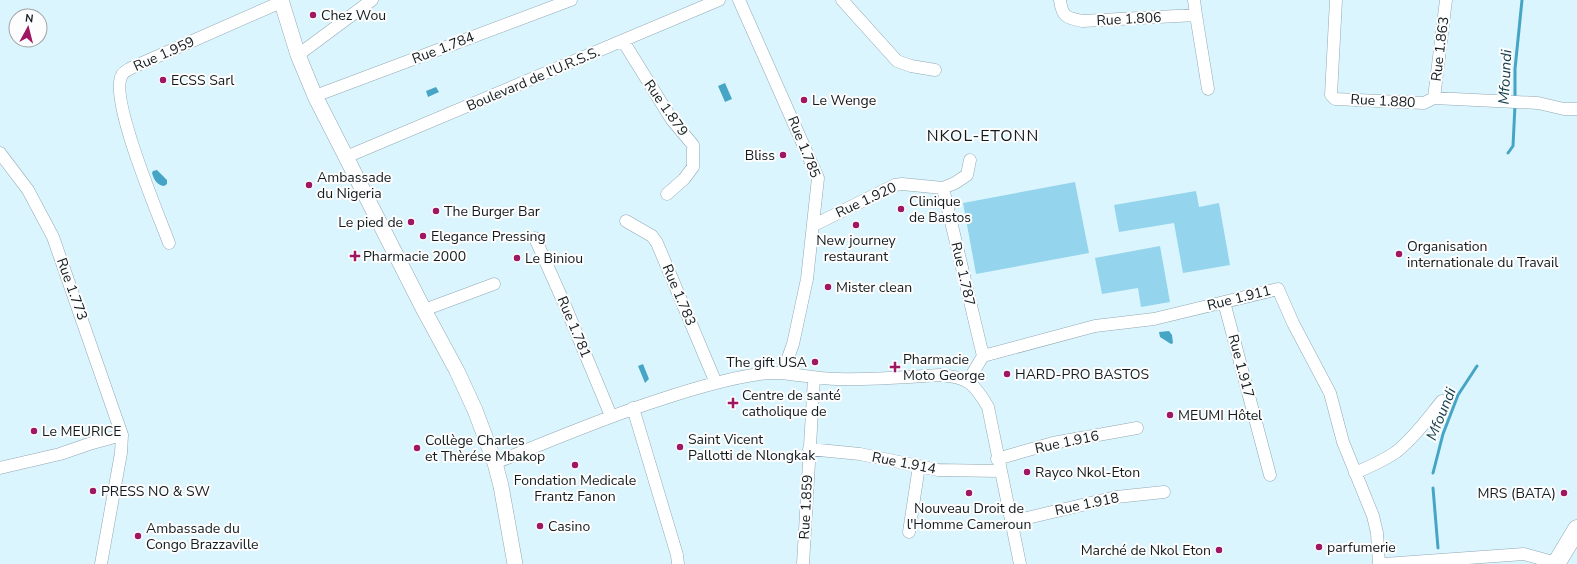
<svg xmlns="http://www.w3.org/2000/svg" width="1577" height="564" font-family="'Nunito Sans',sans-serif">
	<style>
		.green { fill: #94d4ec }
		.water { fill: #46a5c5 }
		.lines { fill: none; stroke-linecap: round; stroke-linejoin: round }
		.stream { stroke: #46a5c5; stroke-width: 3 }
		.minor-casing { stroke: #90a8b2; stroke-width: 13 }
		.major-casing { stroke: #90a8b2; stroke-width: 16 }
		.highway-casing { stroke: #90a8b2; stroke-width: 19 }
		.minor { stroke: #fff; stroke-width: 12 }
		.major { stroke: #fff; stroke-width: 15 }
		.highway { stroke: #fff; stroke-width: 18 }
		.poi-dot { fill: #9f1663; stroke: #fdfdfd; stroke-width: 1.5 }
		.labels { text-anchor: middle; dominant-baseline: central; stroke-width: 4; stroke-linejoin: round; paint-order: stroke }
		.poi-label { font-size: 14px; fill: #121b1e; stroke: #fdfdfd; text-anchor: start }
		.street-label { font-size: 14px; fill: #121b1e; stroke: #fdfdfd }
		.water-label { font-size: 15px; font-style: italic; fill: #123d4b; stroke: #fdfdfd }
		.quarter-label { font-size: 16px; letter-spacing: 1px; fill: #121b1e; stroke: #fdfdfd }
	</style>
	<rect width="100%" height="100%" fill="#dbf5ff"/>
	<!-- green -->
	<path class="green" d="M 1075,182 L 1089,253 L 976,274 L 963,203 Z
		M 1196,191 L 1199,207 L 1219,203 L 1230,265 L 1183,273 L 1174,223 L 1119,232 L 1114,205 Z
		M 1160,246 L 1170,302 L 1141,307 L 1138,288 L 1102,294 L 1095,258 Z"/>
	<!-- water -->
	<path class="water" d="M 725,83 L 732,99 L 725,102 L 718,86 Z
		M 436,87 L 439,92 L 428,97 L 426,91 Z
		M 157,170 L 167,180 L 167,184 L 164,186 C 157,185 154,180 152,173 L 153,171 Z
		M 1169,331 L 1172,335 L 1173,343 L 1171,344 L 1160,337 L 1159,332 Z
		M 643,364 L 649,379 L 645,383 L 638,366 Z"/>
	<g class="lines">
		<!-- stream -->
		<path class="stream" d="M 1515,100 L 1515,69 L 1522,0
			M 1508,153 L 1513,146 L 1515,105
			M 1433,473 L 1443,434 L 1458,395 L 1477,366
			M 1433,488 L 1438,548"/>
		<defs>
			<path id="minor" d="M 739,0 L 818,178 L 807,279 L 793,344 L 783,372
				M 842,0 L 897,61 L 911,66 L 935,70
				M 1060,0 C 1062,17 1067,18 1082,21 L 1196,15 L 1194,0
				M 1336,0 L 1331,95 L 1335,99 L 1424,103 L 1434,98 L 1538,103 L 1564,109 L 1577,109
				M 1196,15 L 1208,89
				M 623,41 L 672,120 L 693,145 L 693,167 L 684,179 L 667,194
				M 298,55 L 372,0
				M 315,96 L 571,0
				M 1434,98 L 1446,0
				M 0,153 L 28,190 L 53,237 L 122,435 L 89,444 L 60,454 L 0,468
				M 346,157 L 719,0
				M 970,160 L 967,175 L 955,183 L 943,188 L 983,356
				M 626,221 L 652,236 L 657,243 L 716,383
				M 814,225 L 895,185 L 902,184 L 943,188
				M 535,238 L 564,303 L 611,416
				M 169,243 C 159,216 108,97 122,75 C 123,72 128,70 131,68 L 281,2
				M 1224,302 L 1270,475
				M 424,310 L 494,284
				M 983,356 L 1095,326 L 1154,319 L 1278,289 L 1293,323 L 1330,393 L 1343,442 L 1373,516 L 1377,533 L 1379,564
				M 968,381 L 983,356
				M 633,408 L 677,555 L 678,564
				M 809,449 L 860,454 L 938,470 L 1000,471
				M 997,459 L 1053,443 L 1137,428
				M 495,463 C 549,441 603,418 659,400 C 692,389 725,379 759,374 C 785,370 810,379 837,379 C 871,380 906,377 940,375 C 968,377 974,383 988,407 L 1020,564
				M 1355,473 C 1369,467 1383,461 1396,452 C 1414,438 1428,418 1442,401
				M 1010,522 L 1116,497 L 1164,492
				M 909,532 L 919,466
				M 101,564 L 121,453 L 122,435
				M 803,564 L 814,378
				M 1384,564 L 1524,554 L 1560,564"/>
			<path id="major" d="M 281,0 L 298,55 L 315,96 L 424,310 L 457,371 L 475,410 L 495,463 L 501,486 L 515,564"/>
			<path id="highway" d="M 1556,564 L 1577,529"/>
		</defs>
		<!-- minor casing -->
		<use href="#minor" class="minor-casing"/>
		<!-- major casing -->
		<use href="#major" class="major-casing"/>
		<!-- highway casing -->
		<use href="#highway" class="highway-casing"/>
		<!-- minor -->
		<use href="#minor" class="minor"/>
		<!-- major -->
		<use href="#major" class="major"/>
		<!-- highway -->
		<use href="#highway" class="highway"/>
	</g>
	<!-- markers -->
	<g class="poi-dot">
		<circle cx="313" cy="15" r="4"/>
		<circle cx="163" cy="80" r="4"/>
		<circle cx="804" cy="100" r="4"/>
		<circle cx="783" cy="155" r="4"/>
		<circle cx="309" cy="185" r="4"/>
		<circle cx="901" cy="209" r="4"/>
		<circle cx="436" cy="211" r="4"/>
		<circle cx="411" cy="222" r="4"/>
		<circle cx="856" cy="225" r="4"/>
		<circle cx="423" cy="236" r="4"/>
		<circle cx="1399" cy="254" r="4"/>
		<path d="M353 250h4v4h4v4h-4v4h-4v-4h-4v-4h4z"/>
		<circle cx="517" cy="258" r="4"/>
		<circle cx="828" cy="287" r="4"/>
		<circle cx="815" cy="362" r="4"/>
		<path d="M893 361h4v4h4v4h-4v4h-4v-4h-4v-4h4z"/>
		<circle cx="1007" cy="374" r="4"/>
		<path d="M731 397h4v4h4v4h-4v4h-4v-4h-4v-4h4z"/>
		<circle cx="1170" cy="415" r="4"/>
		<circle cx="34" cy="431" r="4"/>
		<circle cx="680" cy="447" r="4"/>
		<circle cx="417" cy="448" r="4"/>
		<circle cx="575" cy="465" r="4"/>
		<circle cx="1027" cy="472" r="4"/>
		<circle cx="93" cy="491" r="4"/>
		<circle cx="969" cy="493" r="4"/>
		<circle cx="1564" cy="493" r="4"/>
		<circle cx="540" cy="526" r="4"/>
		<circle cx="138" cy="536" r="4"/>
		<circle cx="1319" cy="547" r="4"/>
		<circle cx="1219" cy="550" r="4"/>
	</g>
	<g class="labels">
		<!-- poi labels -->
		<g class="poi-label">
			<text x="321" y="15">Chez Wou</text>
			<text x="171" y="80">ECSS Sarl</text>
			<text x="812" y="100">Le Wenge</text>
			<text x="775" y="155" text-anchor="end">Bliss</text>
			<text x="317" y="177">Ambassade<tspan x="317" dy="16">du Nigeria</tspan></text>
			<text x="909" y="201">Clinique<tspan x="909" dy="16">de Bastos</tspan></text>
			<text x="444" y="211">The Burger Bar</text>
			<text x="403" y="222" text-anchor="end">Le pied de</text>
			<text x="431" y="236">Elegance Pressing</text>
			<text x="856" y="240" text-anchor="middle">New journey<tspan x="856" dy="16">restaurant</tspan></text>
			<text x="1407" y="246">Organisation<tspan x="1407" dy="16">internationale du Travail</tspan></text>
			<text x="363" y="256">Pharmacie 2000</text>
			<text x="525" y="258">Le Biniou</text>
			<text x="836" y="287">Mister clean</text>
			<text x="903" y="359">Pharmacie<tspan x="903" dy="16">Moto George</tspan></text>
			<text x="807" y="362" text-anchor="end">The gift USA</text>
			<text x="1015" y="374">HARD-PRO BASTOS</text>
			<text x="742" y="395">Centre de santé<tspan x="742" dy="16">catholique de</tspan></text>
			<text x="1178" y="415">MEUMI Hôtel</text>
			<text x="42" y="431">Le MEURICE</text>
			<text x="688" y="439">Saint Vicent<tspan x="688" dy="16">Pallotti de Nlongkak</tspan></text>
			<text x="425" y="440">Collège Charles<tspan x="425" dy="16">et Thèrése Mbakop</tspan></text>
			<text x="1035" y="472">Rayco Nkol-Eton</text>
			<text x="575" y="480" text-anchor="middle">Fondation Medicale<tspan x="575" dy="16">Frantz Fanon</tspan></text>
			<text x="101" y="491">PRESS NO &amp; SW</text>
			<text x="1556" y="493" text-anchor="end">MRS (BATA)</text>
			<text x="969" y="508" text-anchor="middle">Nouveau Droit de<tspan x="969" dy="16">l'Homme Cameroun</tspan></text>
			<text x="548" y="526">Casino</text>
			<text x="146" y="528">Ambassade du<tspan x="146" dy="16">Congo Brazzaville</tspan></text>
			<text x="1327" y="547">parfumerie</text>
			<text x="1211" y="550" text-anchor="end">Marché de Nkol Eton</text>
		</g>
		<!-- street labels -->
		<g class="street-label">
			<text transform="translate(1129 19) rotate(-3)">Rue 1.806</text>
			<text transform="translate(443 48) rotate(-21)">Rue 1.784</text>
			<text transform="translate(1440 49) rotate(-83)">Rue 1.863</text>
			<text transform="translate(164 54) rotate(-24)">Rue 1.959</text>
			<text transform="translate(533 79) rotate(-23)">Boulevard de l'U.R.S.S.</text>
			<text transform="translate(1383 101) rotate(3)">Rue 1.880</text>
			<text transform="translate(666 108) rotate(55)">Rue 1.879</text>
			<text transform="translate(804 147) rotate(68)">Rue 1.785</text>
			<text transform="translate(866 200) rotate(-25)">Rue 1.920</text>
			<text transform="translate(963 274) rotate(77)">Rue 1.787</text>
			<text transform="translate(72 289) rotate(70)">Rue 1.773</text>
			<text transform="translate(679 295) rotate(67)">Rue 1.783</text>
			<text transform="translate(1239 298) rotate(-14)">Rue 1.911</text>
			<text transform="translate(574 327) rotate(67)">Rue 1.781</text>
			<text transform="translate(1241 366) rotate(75)">Rue 1.917</text>
			<text transform="translate(1067 442) rotate(-12)">Rue 1.916</text>
			<text transform="translate(904 463) rotate(11)">Rue 1.914</text>
			<text transform="translate(1087 504) rotate(-12)">Rue 1.918</text>
			<text transform="translate(806 507) rotate(-87)">Rue 1.859</text>
		</g>
		<!-- water labels -->
		<g class="water-label">
			<text transform="translate(1505 77) rotate(-87)">Mfoundi</text>
			<text transform="translate(1441 414) rotate(-68)">Mfoundi</text>
		</g>
		<!-- quarter labels -->
		<g class="quarter-label">
			<text x="983" y="136">NKOL-ETONN</text>
		</g>
	</g>
	<!-- north arrow -->
	<g transform="translate(28 28) rotate(7)"><circle r="19" fill="#fdfdfd" stroke="#9fa3a4"/>
	<path d="M0-3L7 15L0 10L-7 15Z" fill="#9f1663"/>
	<text y="-6" font-size="11" font-weight="bold" text-anchor="middle" fill="#121b1e">N</text>
	</g>
</svg>
